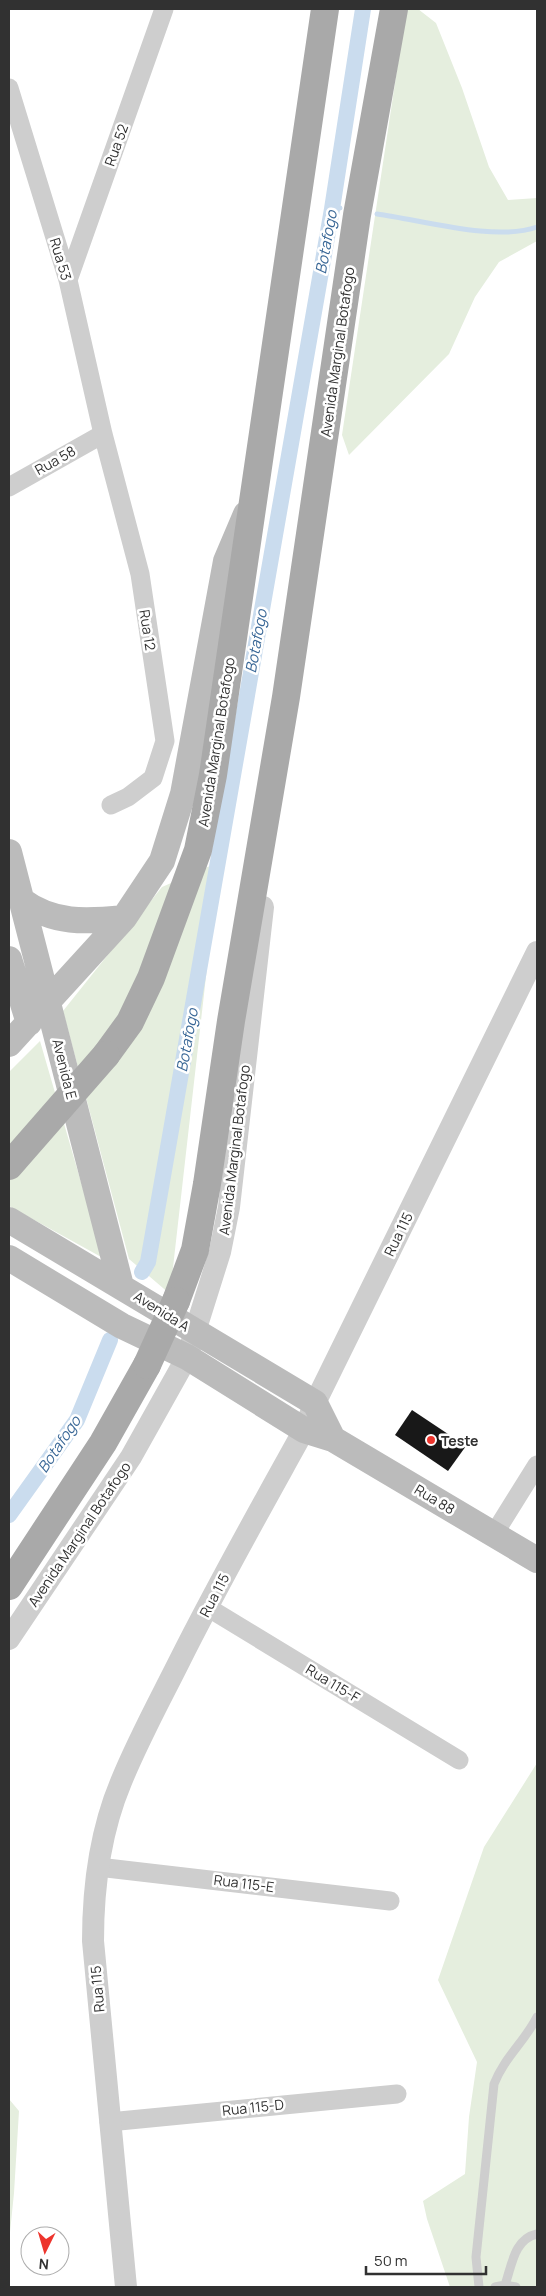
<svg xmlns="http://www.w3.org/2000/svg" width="546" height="2296" font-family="Manrope,sans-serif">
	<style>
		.green { fill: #e5eede }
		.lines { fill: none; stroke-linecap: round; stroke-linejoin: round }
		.stream { stroke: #cadcee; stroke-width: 5 }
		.canal { stroke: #cadcee; stroke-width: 16 }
		.building { fill: #181818 }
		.service { stroke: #cecece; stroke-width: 9 }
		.minor { stroke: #cecece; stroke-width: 19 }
		.tertiary { stroke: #cecece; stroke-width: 22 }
		.secondary { stroke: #bbb; stroke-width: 26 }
		.primary { stroke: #a9a9a9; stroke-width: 28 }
		.primary-bridge { stroke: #a9a9a9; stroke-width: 28 }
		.poi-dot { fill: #ed352d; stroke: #fff; stroke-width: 2 }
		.labels { text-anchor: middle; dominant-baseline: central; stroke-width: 5; stroke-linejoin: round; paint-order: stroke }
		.street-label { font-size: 14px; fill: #313131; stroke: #fff }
		.poi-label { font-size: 14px; font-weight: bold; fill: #313131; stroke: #fff; text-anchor: start }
		.water-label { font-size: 15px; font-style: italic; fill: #3a6897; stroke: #fff }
	</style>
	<rect width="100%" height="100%" fill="#fff"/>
	<!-- green -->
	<path class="green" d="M 402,9 L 418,9 L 436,23 L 462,88 L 489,167 L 508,200 L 537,198 L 537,241 L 499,262 L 475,297 L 449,354 L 349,455 L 342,435 L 403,30 Z
		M 219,862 L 170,1294 L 129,1259 L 63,1011 L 162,887 Z
		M 40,1041 L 103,1258 L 9,1206 L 9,1072 Z
		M 537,1763 L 537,2287 L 450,2287 L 427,2219 L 423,2201 L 465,2174 L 469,2117 L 477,2062 L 438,1980 L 484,1847 Z
		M 9,2099 L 19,2111 L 14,2193 L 9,2242 Z"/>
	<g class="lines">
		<!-- stream -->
		<path class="stream" d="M 332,209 L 340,208
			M 377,214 C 422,220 495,242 537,227"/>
		<!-- canal -->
		<path class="canal" d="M 142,1272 L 148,1262 L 332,209 L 363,9
			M 9,1515 L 77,1420 L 110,1340"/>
	</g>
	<!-- building -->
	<path class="building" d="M 412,1410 L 466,1446 L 448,1471 L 395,1435 Z"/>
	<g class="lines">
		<!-- service -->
		<path class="service" d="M 505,2285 C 512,2265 514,2239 537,2234
			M 479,2287 L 476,2257 L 494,2084 C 504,2058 525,2041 537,2017
			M 495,2287 L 505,2285 L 516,2287"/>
		<!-- minor -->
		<path class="minor" d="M 9,88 L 68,280 L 103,434 L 140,574 L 165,741 L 153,778 L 128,797 L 111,805
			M 68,280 L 164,9
			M 9,487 L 103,434
			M 494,1534 L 537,1465
			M 207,1607 L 459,1760
			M 98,1867 L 390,1901
			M 109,2122 L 397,2094"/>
		<!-- tertiary -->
		<path class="tertiary" d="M 9,1639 L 131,1457 L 187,1357 L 220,1252 L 229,1207 L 263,907
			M 126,2287 L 93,1941 C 93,1887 100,1832 121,1782 C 138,1740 160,1700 180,1660 C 219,1582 262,1506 304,1430 L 315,1403 L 537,952"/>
		<!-- secondary -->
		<path class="secondary" d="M 9,852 L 121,1286
			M 21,900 C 53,924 86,922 124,918
			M 9,959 L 29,1023
			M 9,1044 L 124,918 L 162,861 L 183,794 L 226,561 L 246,514
			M 9,1220 L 315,1403 L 333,1439
			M 9,1258 L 122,1326 L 187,1357 L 304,1430 L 333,1439 L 537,1560"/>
		<!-- primary -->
		<path class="primary" d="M 106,1055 L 130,1022 L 151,978 L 198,850 L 213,775 L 325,9
			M 176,1301 L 195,1250 L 207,1184 L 231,1021 L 286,697 L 357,215 L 394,9
			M 9,1586 L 103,1443 L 147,1365"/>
		<!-- primary-bridge -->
		<path class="primary-bridge" d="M 9,1166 L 106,1055
			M 147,1365 L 176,1301"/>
	</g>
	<!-- markers -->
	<circle class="poi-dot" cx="431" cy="1440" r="5"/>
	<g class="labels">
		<!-- street labels -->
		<g class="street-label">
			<text transform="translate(116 145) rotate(-70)">Rua 52</text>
			<text transform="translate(61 259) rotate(73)">Rua 53</text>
			<text transform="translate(337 352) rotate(-82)">Avenida Marginal Botafogo</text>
			<text transform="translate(55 460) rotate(-29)">Rua 58</text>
			<text transform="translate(148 630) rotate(81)">Rua 12</text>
			<text transform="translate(216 742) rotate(-81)">Avenida Marginal Botafogo</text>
			<text transform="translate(65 1069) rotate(76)">Avenida E</text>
			<text transform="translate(234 1150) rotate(-83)">Avenida Marginal Botafogo</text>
			<text transform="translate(398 1234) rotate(-64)">Rua 115</text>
			<text transform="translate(162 1311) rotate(32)">Avenida A</text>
			<text transform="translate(435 1499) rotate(31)">Rua 88</text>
			<text transform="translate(79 1534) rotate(-56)">Avenida Marginal Botafogo</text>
			<text transform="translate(214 1595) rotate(-62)">Rua 115</text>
			<text transform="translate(333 1683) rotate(31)">Rua 115-F</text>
			<text transform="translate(244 1883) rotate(7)">Rua 115-E</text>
			<text transform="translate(97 1989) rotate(-95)">Rua 115</text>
			<text transform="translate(253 2107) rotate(-6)">Rua 115-D</text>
		</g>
		<!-- poi labels -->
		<g class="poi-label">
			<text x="441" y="1440">Teste</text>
		</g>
		<!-- water labels -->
		<g class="water-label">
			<text transform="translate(326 242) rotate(-80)">Botafogo</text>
			<text transform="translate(256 641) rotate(-80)">Botafogo</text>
			<text transform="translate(187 1040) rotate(-80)">Botafogo</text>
			<text transform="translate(59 1444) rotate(-56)">Botafogo</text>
		</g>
	</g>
	<!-- border -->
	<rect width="546" height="2296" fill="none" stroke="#313131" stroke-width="20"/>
	<!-- north arrow -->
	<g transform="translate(45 2251) rotate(185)"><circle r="24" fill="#ffffff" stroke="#adadad"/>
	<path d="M0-4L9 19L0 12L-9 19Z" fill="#ed352d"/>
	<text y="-8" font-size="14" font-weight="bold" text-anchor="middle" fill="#313131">N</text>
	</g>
	<!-- scale -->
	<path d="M366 2266v8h120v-8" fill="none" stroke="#313131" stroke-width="2.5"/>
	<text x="374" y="2266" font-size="15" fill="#313131" stroke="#ffffff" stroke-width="4" paint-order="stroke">50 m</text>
</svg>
